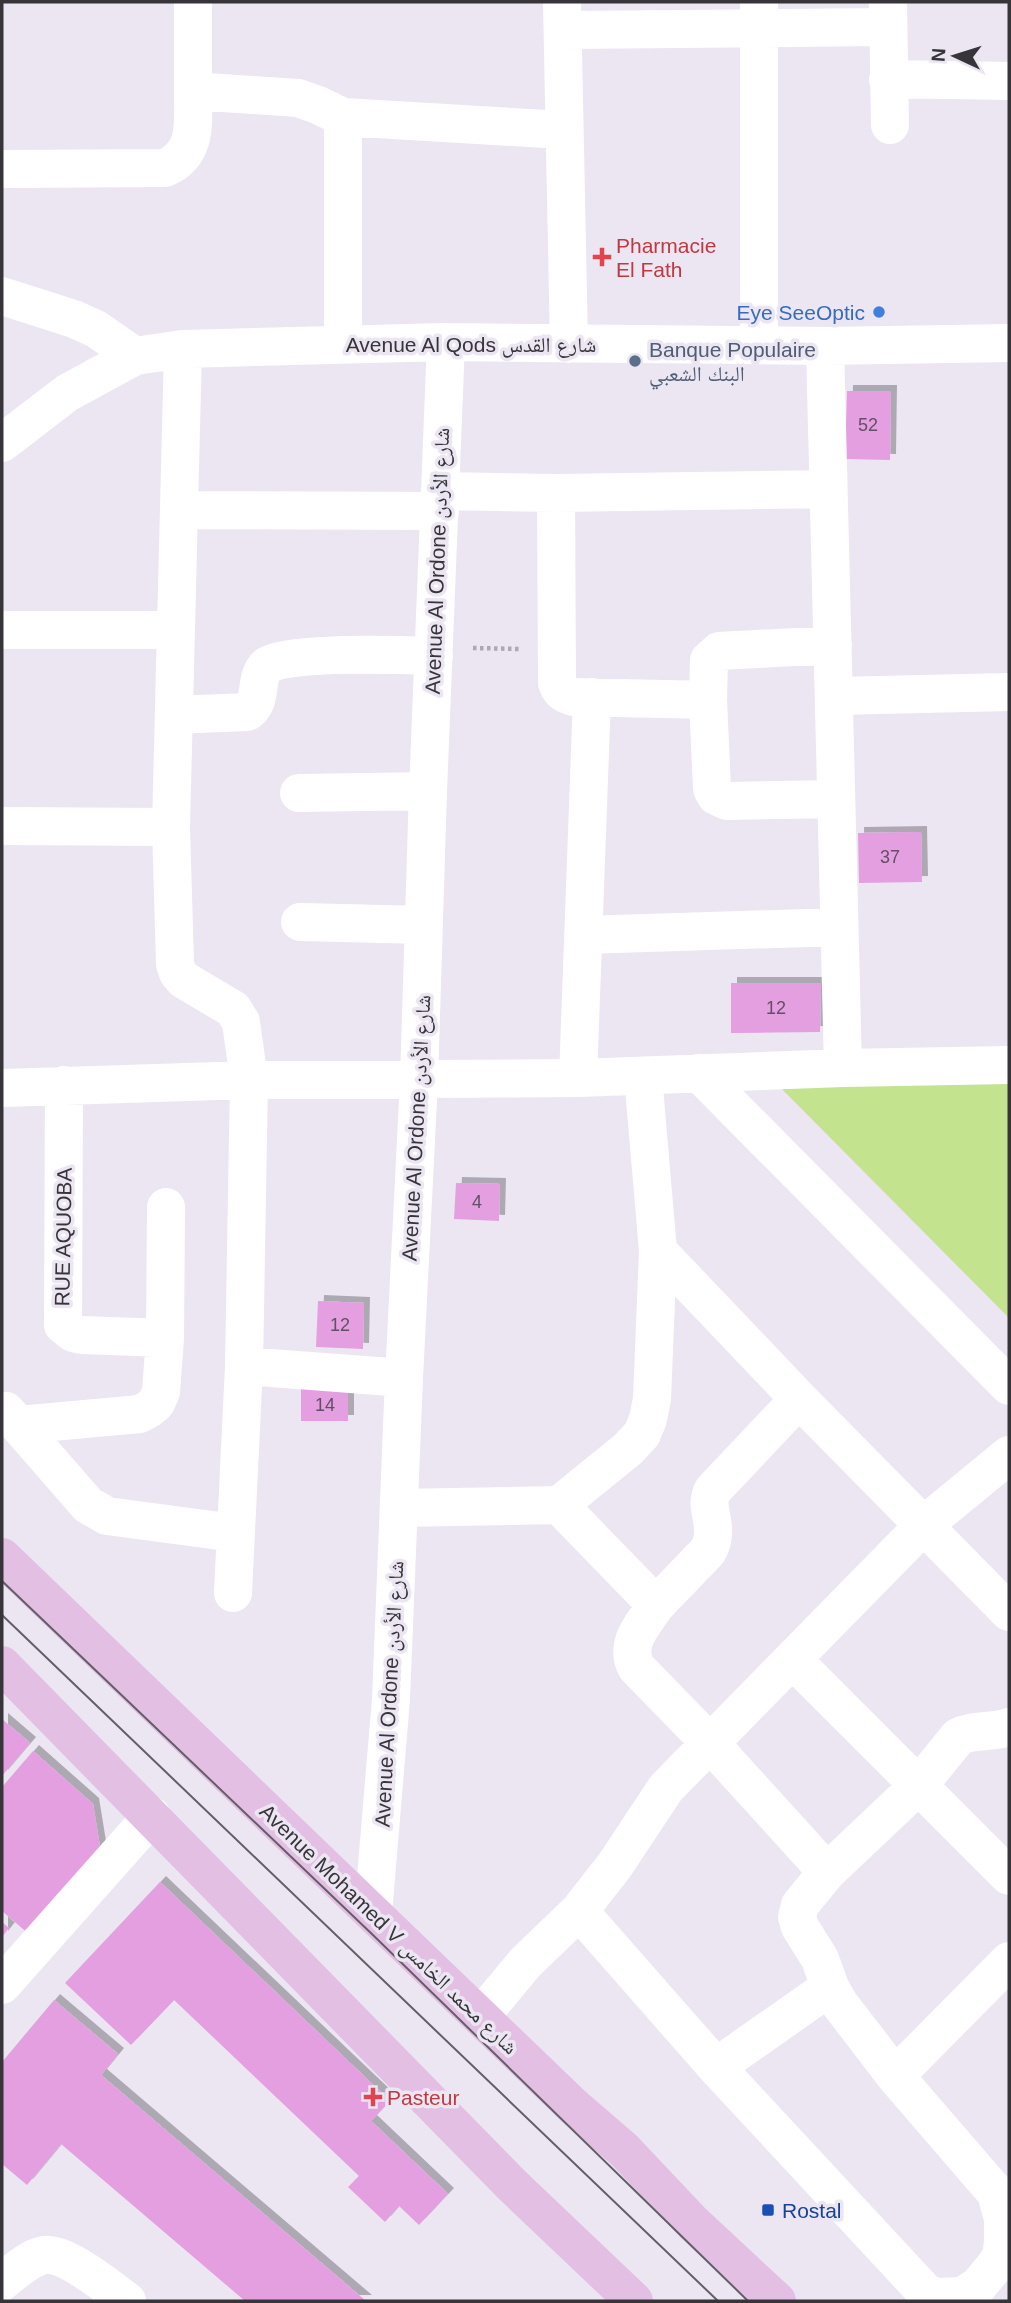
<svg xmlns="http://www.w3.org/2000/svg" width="1011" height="2303" font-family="Helvetica,'Noto Naskh Arabic',sans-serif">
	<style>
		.green { fill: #c3e38f }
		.building { fill: #e49fe1; filter: url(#shadow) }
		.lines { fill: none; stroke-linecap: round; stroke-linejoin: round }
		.path { stroke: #ada8b2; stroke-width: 4.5; stroke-dasharray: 3.5 3.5; stroke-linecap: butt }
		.minor { stroke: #fff; stroke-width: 38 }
		.major { stroke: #e3bfe3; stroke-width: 38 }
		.tram { stroke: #625f66; stroke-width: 2 }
		.health-dot { fill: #e0444e; stroke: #ece6f3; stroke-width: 2.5 }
		.shop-dot { fill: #3f7fe0; stroke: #ece6f3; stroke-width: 2.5 }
		.service-dot { fill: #5c6f8a; stroke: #ece6f3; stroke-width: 2.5 }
		.transit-dot { fill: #1a4fb4; stroke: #ece6f3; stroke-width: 2.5 }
		.labels { text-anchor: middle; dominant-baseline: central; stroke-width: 7; stroke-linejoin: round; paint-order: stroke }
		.number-label { font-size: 18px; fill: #625064 }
		.health-label { font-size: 21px; fill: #be3a42; stroke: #ece6f3; text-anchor: start }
		.shop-label { font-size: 21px; fill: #366cbe; stroke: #ece6f3; text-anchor: end }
		.street-label { font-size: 21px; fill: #37353a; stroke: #ece6f3 }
		.service-label { font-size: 21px; fill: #4e5e75; stroke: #ece6f3; text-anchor: start }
		.transit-label { font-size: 21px; fill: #164399; stroke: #ece6f3; text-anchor: start }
	</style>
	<defs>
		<filter id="shadow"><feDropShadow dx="6" dy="-6" stdDeviation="0" flood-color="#0004"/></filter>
	</defs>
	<rect width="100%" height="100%" fill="#ece6f3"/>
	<!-- green -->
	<path class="green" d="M 1009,1066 L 1009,1318 L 764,1071 Z"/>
	<!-- building -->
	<path class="building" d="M 847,391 L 891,391 L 890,460 L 845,459 Z
		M 921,832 L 922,882 L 859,883 L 858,833 Z
		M 731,983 L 821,983 L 820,1032 L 731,1033 Z
		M 456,1183 L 500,1184 L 499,1221 L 454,1219 Z
		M 318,1301 L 364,1303 L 363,1349 L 316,1347 Z
		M 301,1389 L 348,1390 L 348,1421 L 301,1421 Z
		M 2,1719 L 30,1743 L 2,1776 Z
		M 33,1751 L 93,1804 L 100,1847 L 30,1935 L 2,1911 L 2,1787 Z
		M 160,1882 L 390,2101 L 371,2121 L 448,2194 L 419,2225 L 399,2206 L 385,2222 L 348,2187 L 359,2176 L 174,2000 L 131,2045 L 65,1983 Z
		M 2,1922 L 9,1928 L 2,1937 Z
		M 54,2000 L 118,2054 L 101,2075 L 366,2301 L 245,2301 L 61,2144 L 27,2185 L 2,2164 L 2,2062 Z"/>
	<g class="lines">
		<!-- path -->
		<path class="path" d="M 473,648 L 520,649"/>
		<!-- minor -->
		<path class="minor" d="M 193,2 L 193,91
			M 562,2 L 569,344
			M 888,2 L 890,125
			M 563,30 L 887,27
			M 888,79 L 1009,81
			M 343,117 L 563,130
			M 2,169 L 165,168 C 198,154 193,122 193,91 L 298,98 L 318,105 L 343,117 L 343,343
			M 2,296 L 74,319 L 96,329 L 135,356
			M 759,345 L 759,2
			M 825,346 L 843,1068
			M 183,349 L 171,827 L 175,964 L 178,973 L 184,980 L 233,1009 L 241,1022 L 249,1080 L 244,1366 L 404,1378
			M 2,443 L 67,393 L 135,356 L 183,349 L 446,342 L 825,346 L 1009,343
			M 441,491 L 556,493 L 828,489
			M 556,493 L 557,683 C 560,692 564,694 573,697 L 708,700 L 709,660 L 719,651 L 833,645
			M 179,510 L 440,511
			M 2,630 L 175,630
			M 835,696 L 1009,692
			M 708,700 L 712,789 L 716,796 L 727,801 L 836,799
			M 174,715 L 247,712 C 264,702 253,676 268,665 C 286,651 406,655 434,656
			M 299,793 L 428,791
			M 2,826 L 171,827
			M 300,922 L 424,925
			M 584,935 L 839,927
			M 699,1073 L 1009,1386
			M 643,1076 L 658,1251 L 799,1399 L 1009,1612
			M 578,1078 L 592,697
			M 64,1085 L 63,1325 L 73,1333 L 82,1335 L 165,1338
			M 2,1088 L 249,1080 L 578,1078 L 843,1068 L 1009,1065
			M 6,1411 L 88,1505 L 107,1516 L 235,1533
			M 19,1425 L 140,1414 L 149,1409 L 156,1403 L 161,1392 L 165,1338 L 166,1207
			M 559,1505 L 656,1605 C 643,1625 624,1643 636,1667 L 710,1743 L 827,1872
			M 400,1508 L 559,1505 L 628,1449 L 642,1434 L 648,1419 L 652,1399 L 658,1251
			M 233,1593 L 244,1366
			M 656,1605 L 708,1551 C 722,1526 702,1509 713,1490 L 799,1399
			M 794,1661 L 1009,1876
			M 579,1911 L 716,2067 L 926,2293 L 936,2297 L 962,2296 L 978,2286 L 994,2267 L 1001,2257 L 1003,2242 L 1003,2219 L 996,2193 L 895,2076 L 839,2003 L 830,1987 L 820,1959 L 800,1927 L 797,1917 L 800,1905 L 827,1872 L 919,1785 L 958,1737 C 973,1729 992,1733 1009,1727
			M 373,1913 L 391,1699 L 404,1378 L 419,1080 L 428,791 L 446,342
			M 2,1985 L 152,1816
			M 481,2016 L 525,1963 L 579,1911 L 615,1865 L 666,1788 L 925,1524 L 1009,1455
			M 716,2067 L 830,1987
			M 895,2076 L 1009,1961
			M 2,2282 C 14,2272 29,2258 44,2255 C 66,2252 109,2288 127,2301"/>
		<!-- major -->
		<path class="major" d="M 2,1557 L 573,2106 L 624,2150 L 693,2223 L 777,2301
			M 2,1665 L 512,2185 L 634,2301"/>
		<!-- tram -->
		<path class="tram" d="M 2,1581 L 374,1936 L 748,2301
			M 2,1615 L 718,2301"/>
	</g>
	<!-- markers -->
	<g class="health-dot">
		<path d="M598.5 246.5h7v7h7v7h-7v7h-7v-7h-7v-7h7z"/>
		<path d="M369.5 2086.5h7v7h7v7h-7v7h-7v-7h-7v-7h7z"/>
	</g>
	<circle class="shop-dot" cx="879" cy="312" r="7"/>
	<circle class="service-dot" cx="635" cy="361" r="7"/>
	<rect class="transit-dot" x="761" y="2203" width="14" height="14" rx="3.5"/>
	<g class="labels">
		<!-- number labels -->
		<g class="number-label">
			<text x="868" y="425">52</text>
			<text x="890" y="857">37</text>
			<text x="776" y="1008">12</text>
			<text x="477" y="1202">4</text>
			<text x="340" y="1325">12</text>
			<text x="325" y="1405">14</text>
		</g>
		<!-- health labels -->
		<g class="health-label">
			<text x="616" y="245">Pharmacie<tspan x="616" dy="24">El Fath</tspan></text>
			<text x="387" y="2097">Pasteur</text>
		</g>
		<!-- shop labels -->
		<g class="shop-label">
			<text x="865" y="312">Eye SeeOptic</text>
		</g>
		<!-- street labels -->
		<g class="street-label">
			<text x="471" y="344">Avenue Al Qods شارع القدس</text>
			<text transform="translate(437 561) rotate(-88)">Avenue Al Ordone شارع الأردن</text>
			<text transform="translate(416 1128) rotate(-87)">Avenue Al Ordone شارع الأردن</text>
			<text transform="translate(63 1237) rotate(-89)">RUE AQUOBA</text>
			<text transform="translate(389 1694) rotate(-87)">Avenue Al Ordone شارع الأردن</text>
			<text transform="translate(389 1929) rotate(44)">Avenue Mohamed V شارع محمد الخامس</text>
		</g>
		<!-- service labels -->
		<g class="service-label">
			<text x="649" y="349">Banque Populaire<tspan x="649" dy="24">البنك الشعبي</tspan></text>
		</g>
		<!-- transit labels -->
		<g class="transit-label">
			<text x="782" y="2210">Rostal</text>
		</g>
	</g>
	<!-- border -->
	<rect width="1011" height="2303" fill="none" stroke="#37353a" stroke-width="7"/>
	<!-- north arrow -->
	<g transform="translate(955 56) rotate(274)" stroke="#ece6f3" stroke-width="5" paint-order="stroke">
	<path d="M0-5L12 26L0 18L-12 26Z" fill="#37353a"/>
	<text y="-10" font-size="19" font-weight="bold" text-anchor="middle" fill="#37353a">N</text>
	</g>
</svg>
